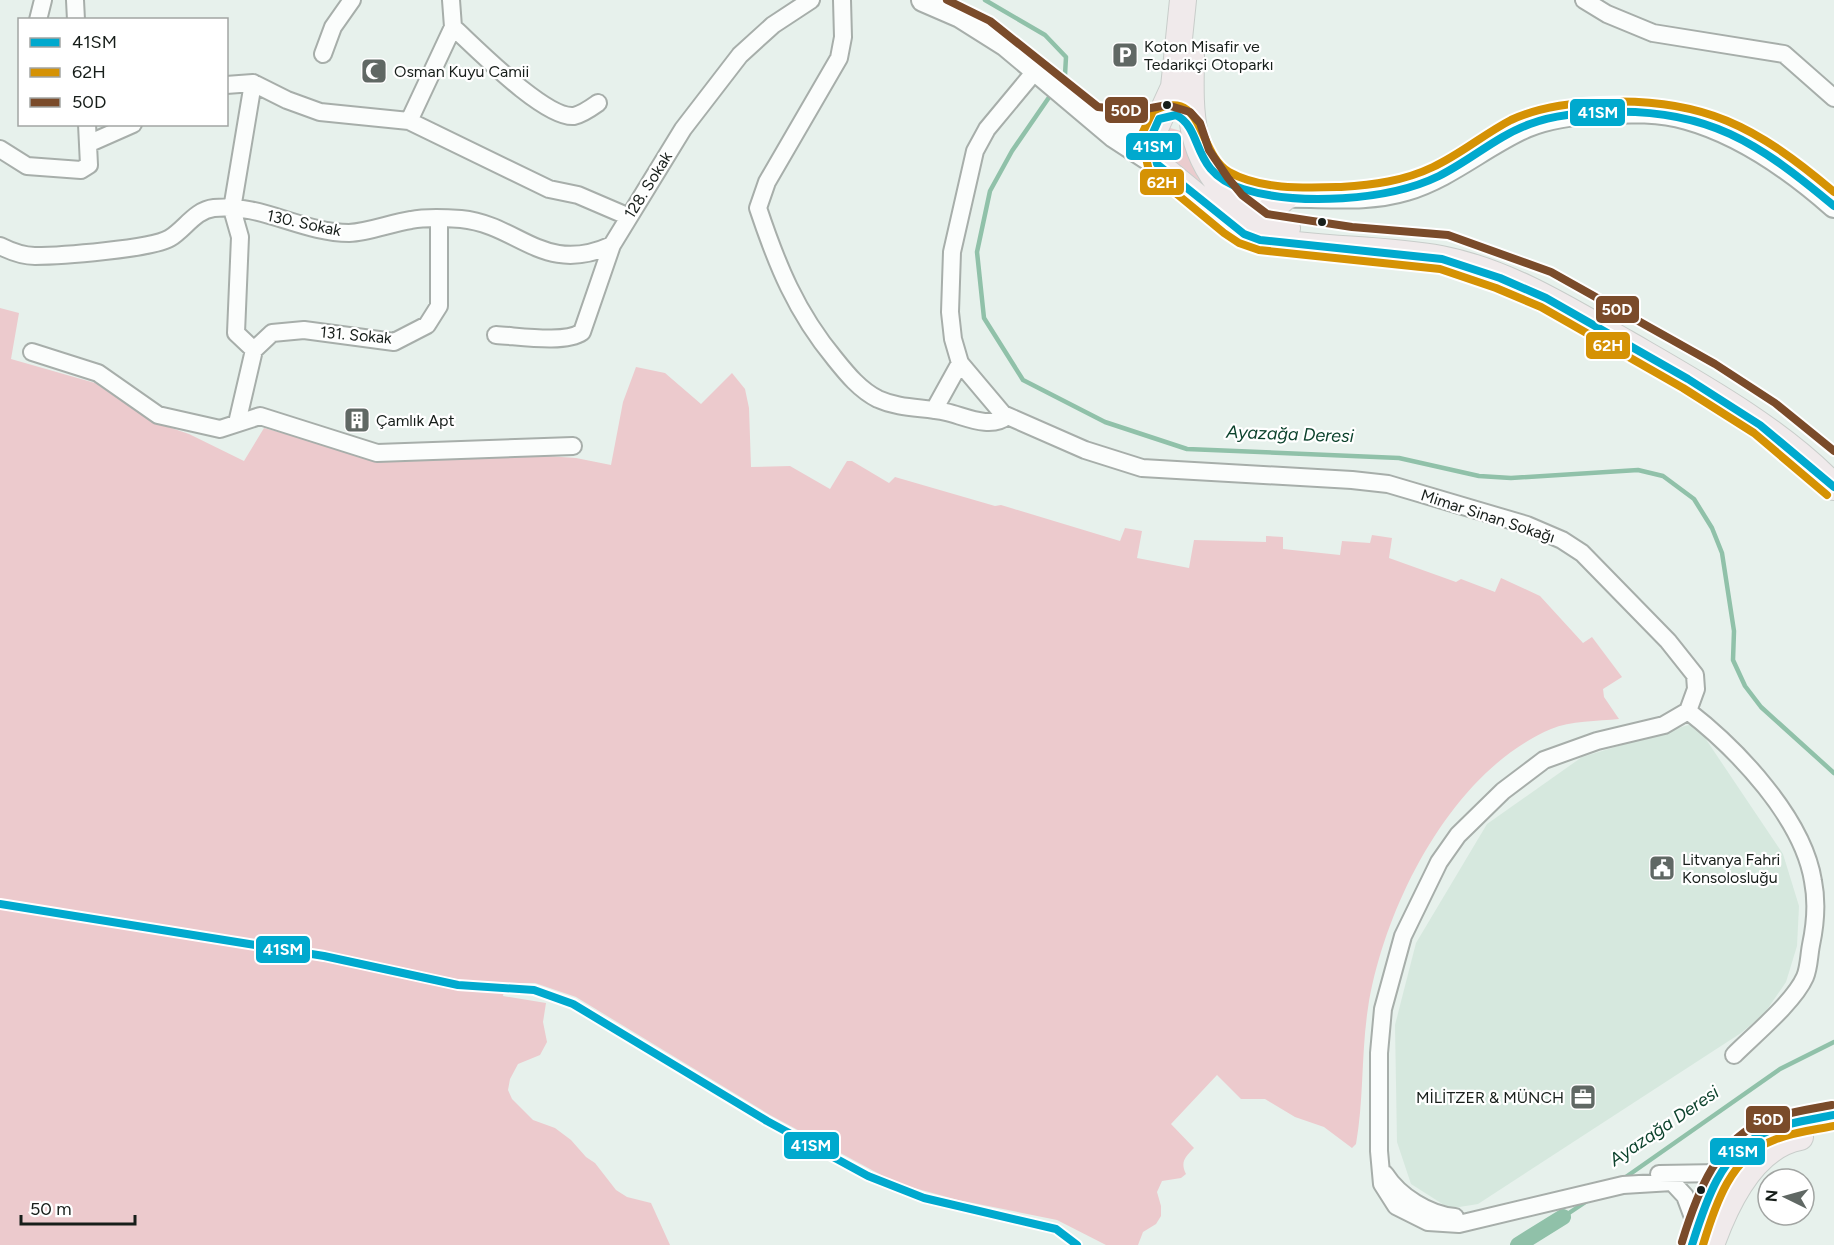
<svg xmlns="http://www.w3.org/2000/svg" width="1834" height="1245" font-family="Figtree,sans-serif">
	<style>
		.built { fill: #d6e8de }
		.green { fill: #eaccce }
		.forest { fill: #eccacd }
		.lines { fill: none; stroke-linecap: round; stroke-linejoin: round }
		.stream { stroke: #90c1a9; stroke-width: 4.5 }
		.canal { stroke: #90c1a9; stroke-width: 16 }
		.street-casing { stroke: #a7aeaa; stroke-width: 20 }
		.secondary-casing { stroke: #a7aeaa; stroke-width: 26 }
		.primary-casing { stroke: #c8cdca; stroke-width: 28 }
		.street { stroke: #fbfdfc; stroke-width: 16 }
		.secondary { stroke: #fbfdfc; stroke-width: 22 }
		.primary { stroke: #f0eaeb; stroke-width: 26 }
		.bus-1-casing { stroke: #fff; stroke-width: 12 }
		.bus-2-casing { stroke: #fff; stroke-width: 12 }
		.bus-3-casing { stroke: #fff; stroke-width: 12 }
		.bus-1 { stroke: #00a9ce; stroke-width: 8 }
		.bus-2 { stroke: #d59204; stroke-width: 8 }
		.bus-3 { stroke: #7a4b2a; stroke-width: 8 }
		.bus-dot { fill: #171e1a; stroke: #fff; stroke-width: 2 }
		.labels { text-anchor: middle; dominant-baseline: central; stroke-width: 4.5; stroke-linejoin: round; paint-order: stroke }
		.poi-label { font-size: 16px; fill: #171e1a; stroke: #fff; text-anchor: start }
		.street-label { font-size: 16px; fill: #171e1a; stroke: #fff }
		.water-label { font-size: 18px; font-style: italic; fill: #0d432d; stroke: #fff }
		.line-badge { stroke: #fff; stroke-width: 2 }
		.badge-label { font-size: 16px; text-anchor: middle; font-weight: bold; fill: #fff }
	</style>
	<rect width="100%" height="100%" fill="#e7f1ec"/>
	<!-- built -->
	<path class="built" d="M 1695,723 L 1783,854 L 1799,906 L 1797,946 L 1786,982 L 1764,1014 L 1741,1033 L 1478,1204 L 1453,1208 L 1444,1205 L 1411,1184 L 1397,1142 L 1395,1025 L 1416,943 L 1487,824 L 1582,757 Z"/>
	<!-- green -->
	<path class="green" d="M 1170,128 L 1181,131 L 1186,137 L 1218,194 L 1174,172 L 1158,135 Z"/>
	<!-- forest -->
	<path class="forest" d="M 0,308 L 19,313 L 11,359 L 95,383 L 151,421 L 189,434 L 244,461 L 264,428 L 369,457 L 532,455 L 576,458 L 611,465 L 623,402 L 636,367 L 665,373 L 701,404 L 732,373 L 745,389 L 749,408 L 751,467 L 790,466 L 830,489 L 847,461 L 852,461 L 889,483 L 895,477 L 995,506 L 1001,505 L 1120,541 L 1125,528 L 1142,531 L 1137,558 L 1189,568 L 1194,540 L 1266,542 L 1266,536 L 1283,537 L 1283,549 L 1340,555 L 1342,541 L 1370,543 L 1372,535 L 1392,538 L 1389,558 L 1456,582 L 1461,579 L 1495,592 L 1501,578 L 1540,596 L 1583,643 L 1592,637 L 1622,677 L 1603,689 L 1604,697 L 1619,719 C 1598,721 1570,721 1551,729 C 1452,771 1384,906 1368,1008 C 1361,1053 1364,1100 1356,1144 L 1352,1148 L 1324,1127 L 1295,1117 L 1265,1099 L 1241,1099 L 1217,1075 L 1171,1124 L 1194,1148 C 1185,1157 1180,1162 1186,1174 L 1181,1178 L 1162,1181 L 1157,1192 L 1161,1206 L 1161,1216 L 1156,1224 L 1143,1232 L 1138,1245 L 1106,1245 L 1057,1220 L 958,1200 L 896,1183 L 770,1115 L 576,997 L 535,983 L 505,983 L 503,996 L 546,1003 L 543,1022 L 547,1042 L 540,1055 L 518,1064 L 510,1079 L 508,1090 L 512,1099 L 533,1120 L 555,1128 L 571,1140 L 586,1157 L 595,1163 L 616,1190 L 627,1197 L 651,1203 L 670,1245 L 0,1245 Z"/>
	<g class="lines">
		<!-- stream -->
		<path class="stream" d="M 985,0 L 1045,35 L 1066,57 L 1065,75 L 1060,82
			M 1052,93 L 1012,151 L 990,191 L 977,252 L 984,318 L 1023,380 L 1105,422 L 1187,449 L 1399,458 L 1479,476 L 1511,478 L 1638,470 L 1663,476 L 1694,499 L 1712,528 L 1722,553 L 1734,631 L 1733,660 L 1745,686 L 1761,707 L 1834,773
			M 1623,1179 L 1780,1069 L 1834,1042
			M 1563,1217 L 1590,1199"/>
		<!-- canal -->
		<path class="canal" d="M 1518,1245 L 1563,1217"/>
		<defs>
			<path id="street" d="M 75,0 L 76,20
				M 842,0 L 843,37 L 839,58 L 767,182 L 758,208 C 777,265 796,312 835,359 C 847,374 860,390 878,399 C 900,409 923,407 946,412 C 964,416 991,430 1007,416
				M 1584,0 L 1607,14 L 1653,33 L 1784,54 L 1834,98
				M 38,20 L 43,0
				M 453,27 C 475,47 545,119 574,116 C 583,114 591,108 598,103
				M 323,54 L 333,27 L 352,0
				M 1036,70 L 987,129 L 975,151 L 952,252 L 950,312 L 953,339 L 960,363 L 1003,414 L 1085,450 L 1142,468 L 1352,480 L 1388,484 L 1527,525 L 1562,540 L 1582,553 L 1668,641 L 1695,675 L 1696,689 L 1688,711 L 1664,725 L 1597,741 L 1544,760 L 1503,791 L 1458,835 L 1439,862 L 1403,936 L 1383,1009 L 1379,1053 L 1379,1151 L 1382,1184 L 1396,1206 L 1428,1222 L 1459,1224 L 1623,1185 L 1672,1182 L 1685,1196 L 1697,1228
				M 253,83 L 232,209 L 240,237 L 236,333 L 254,350
				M 226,85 L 253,83 L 287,100 L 320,112 L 409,121 L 549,189 L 578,195 L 627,216
				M 409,121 L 453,27 L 451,0
				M 90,143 L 133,124
				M 0,149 L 27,166 L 81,170 L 89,165 L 87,124
				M 0,246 C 10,251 23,256 35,256 C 59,256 152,249 170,238 C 185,229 195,210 214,208 C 260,203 303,233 349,233 C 369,232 391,223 411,220 C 426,217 446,218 461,219 C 520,225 543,276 612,245
				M 496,335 C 518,336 565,344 582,332 L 612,245 L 683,129 L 740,55 L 773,25 L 811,0
				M 32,352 L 98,373 L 158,415 L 220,429 L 260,416 L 377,453 L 573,446
				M 934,410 L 960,363
				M 237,423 L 254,350 L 272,333 L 304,330 L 394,342 L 427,325 L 439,306 L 439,219
				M 1688,711 C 1737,749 1803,818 1813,881 C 1817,901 1815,926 1811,945 C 1809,955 1809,968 1805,977 C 1794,1002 1754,1035 1734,1055
				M 1385,1174 C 1399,1196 1429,1215 1455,1217
				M 1659,1174 L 1721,1173"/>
			<path id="secondary" d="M 923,0 L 960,16 L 1006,45 L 1114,136 L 1157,164
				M 1094,117 L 1122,122 L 1159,119
				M 1236,202 C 1291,187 1350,206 1406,189 C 1450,176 1485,144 1526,126 C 1550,116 1576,113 1602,112 C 1630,111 1660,110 1687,118 C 1741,133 1792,169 1834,206"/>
			<path id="primary" d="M 1183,0 L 1174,87 L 1151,137 L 1154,156 L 1157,164 L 1230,224 L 1244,234 L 1260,240 C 1320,251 1381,248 1441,259 C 1508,272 1568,310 1626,343 C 1695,383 1779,429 1834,487
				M 1191,56 C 1190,115 1188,152 1231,198 C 1248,215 1263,224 1287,228
				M 1282,227 L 1271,217 L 1271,209 L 1285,197
				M 1692,1245 C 1704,1206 1718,1162 1754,1138 C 1775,1124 1809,1121 1834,1115
				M 1711,1245 C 1726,1203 1752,1146 1800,1137"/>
		</defs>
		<!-- street casing -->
		<use href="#street" class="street-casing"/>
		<!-- secondary casing -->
		<use href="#secondary" class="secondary-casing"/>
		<!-- primary casing -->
		<use href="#primary" class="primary-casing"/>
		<!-- street -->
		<use href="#street" class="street"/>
		<!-- secondary -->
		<use href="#secondary" class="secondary"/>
		<!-- primary -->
		<use href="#primary" class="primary"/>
		<defs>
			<path id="bus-1" d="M 1834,206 C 1759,143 1707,108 1606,112 C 1580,113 1554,115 1530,124 C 1497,136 1471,160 1439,176 C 1388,201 1298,206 1243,189 C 1189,172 1205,130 1176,115 L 1159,119 L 1151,137 L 1157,164 L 1244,234 L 1260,240 L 1442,259 L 1500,278 L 1546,298 L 1688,379 L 1760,425 L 1834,487
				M 0,904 L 324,956 L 458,985 L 534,990 L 573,1004 L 767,1121 L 868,1176 L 924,1198 L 1056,1229 L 1077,1245
				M 1692,1245 C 1705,1204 1720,1154 1762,1134 C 1784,1123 1810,1120 1834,1115"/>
			<path id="bus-2" d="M 1827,495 L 1754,433 L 1683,388 L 1541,307 L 1496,288 L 1440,269 L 1259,250 L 1239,243 L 1224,233 L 1149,171 L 1141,136 L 1153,111 C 1205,85 1197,154 1229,172 C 1261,190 1305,188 1341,187 C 1373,185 1404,181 1433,167 C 1461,154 1484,134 1511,120 C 1539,107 1570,103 1600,102 C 1703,97 1757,127 1834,192
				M 1703,1245 C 1715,1205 1731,1156 1774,1140 C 1793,1132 1814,1130 1834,1126"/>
			<path id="bus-3" d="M 947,0 L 990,21 L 1098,107 L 1135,111 L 1167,105 L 1190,112 L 1200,123 L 1209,150 L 1228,178 L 1242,195 L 1267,214 L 1352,227 L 1448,235 L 1551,272 L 1715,364 L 1775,403 L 1834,451
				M 1682,1242 C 1697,1193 1717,1138 1769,1119 C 1789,1112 1811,1109 1832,1105"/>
		</defs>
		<!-- bus-1 casing -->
		<use href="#bus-1" class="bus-1-casing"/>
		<!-- bus-2 casing -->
		<use href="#bus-2" class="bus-2-casing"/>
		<!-- bus-3 casing -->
		<use href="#bus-3" class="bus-3-casing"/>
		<!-- bus-1 -->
		<use href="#bus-1" class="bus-1"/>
		<!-- bus-2 -->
		<use href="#bus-2" class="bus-2"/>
		<!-- bus-3 -->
		<use href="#bus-3" class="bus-3"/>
	</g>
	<!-- icons -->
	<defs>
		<symbol id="parking-square" viewBox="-11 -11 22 22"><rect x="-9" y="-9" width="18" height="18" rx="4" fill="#606864" stroke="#fff"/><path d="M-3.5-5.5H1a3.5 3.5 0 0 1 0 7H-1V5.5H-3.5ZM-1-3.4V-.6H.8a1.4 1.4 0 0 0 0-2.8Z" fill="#fff"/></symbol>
		<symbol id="mosque-square" viewBox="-11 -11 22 22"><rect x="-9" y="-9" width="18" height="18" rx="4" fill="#606864" stroke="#fff"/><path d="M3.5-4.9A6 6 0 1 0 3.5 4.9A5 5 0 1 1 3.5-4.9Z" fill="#fff"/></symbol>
		<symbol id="building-square" viewBox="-11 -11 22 22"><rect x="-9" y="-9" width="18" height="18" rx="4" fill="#606864" stroke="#fff"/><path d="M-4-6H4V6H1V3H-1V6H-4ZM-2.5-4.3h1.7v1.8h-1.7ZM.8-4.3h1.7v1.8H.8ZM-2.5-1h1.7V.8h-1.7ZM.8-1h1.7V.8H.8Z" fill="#fff"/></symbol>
		<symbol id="civic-square" viewBox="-11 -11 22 22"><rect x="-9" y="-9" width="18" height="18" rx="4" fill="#606864" stroke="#fff"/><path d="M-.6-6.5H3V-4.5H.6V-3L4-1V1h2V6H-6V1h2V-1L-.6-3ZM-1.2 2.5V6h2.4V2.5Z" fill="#fff"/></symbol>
		<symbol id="office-square" viewBox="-11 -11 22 22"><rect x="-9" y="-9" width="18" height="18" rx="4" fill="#606864" stroke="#fff"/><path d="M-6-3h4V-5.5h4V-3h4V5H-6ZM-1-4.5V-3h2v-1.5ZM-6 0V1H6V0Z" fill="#fff"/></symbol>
	</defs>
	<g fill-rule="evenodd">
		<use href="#parking-square" x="1110" y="40" width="30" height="30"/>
		<use href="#mosque-square" x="359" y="56" width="30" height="30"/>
		<use href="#building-square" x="342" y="405" width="30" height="30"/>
		<use href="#civic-square" x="1647" y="853" width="30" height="30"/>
		<use href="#office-square" x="1568" y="1082" width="30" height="30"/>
	</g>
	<!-- markers -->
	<g class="bus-dot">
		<circle cx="1167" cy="105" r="5"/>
		<circle cx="1322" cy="222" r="5"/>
		<circle cx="1701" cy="1190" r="5"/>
	</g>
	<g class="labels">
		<!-- poi labels -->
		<g class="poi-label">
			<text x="1144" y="46">Koton Misafir ve<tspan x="1144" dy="18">Tedarikçi Otoparkı</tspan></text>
			<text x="394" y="71">Osman Kuyu Camii</text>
			<text x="376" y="420">Çamlık Apt</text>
			<text x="1682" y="859">Litvanya Fahri<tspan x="1682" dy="18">Konsolosluğu</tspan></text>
			<text x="1564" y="1097" text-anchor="end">MİLİTZER &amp; MÜNCH</text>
		</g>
		<!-- street labels -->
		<g class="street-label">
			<text transform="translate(648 185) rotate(-58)">128. Sokak</text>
			<text transform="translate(304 223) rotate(12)">130. Sokak</text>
			<text transform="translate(356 335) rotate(5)">131. Sokak</text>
			<text transform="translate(1488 516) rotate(18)">Mimar Sinan Sokağı</text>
		</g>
		<!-- water labels -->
		<g class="water-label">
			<text transform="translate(1290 434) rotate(2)">Ayazağa Deresi</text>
			<text transform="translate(1664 1126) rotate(-34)">Ayazağa Deresi</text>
		</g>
	</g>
	<g class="line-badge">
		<rect x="1104" y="96" width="45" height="28" rx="6" fill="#7a4b2a"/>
		<rect x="1569" y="98" width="57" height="29" rx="6" fill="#00a9ce"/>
		<rect x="1125" y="132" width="57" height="29" rx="6" fill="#00a9ce"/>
		<rect x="1139" y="168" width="46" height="28" rx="6" fill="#d59204"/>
		<rect x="1595" y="295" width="45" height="29" rx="6" fill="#7a4b2a"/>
		<rect x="1585" y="331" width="46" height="29" rx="6" fill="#d59204"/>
		<rect x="255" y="935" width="56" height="29" rx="6" fill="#00a9ce"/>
		<rect x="1745" y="1105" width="46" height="29" rx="6" fill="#7a4b2a"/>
		<rect x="783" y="1131" width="57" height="29" rx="6" fill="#00a9ce"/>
		<rect x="1709" y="1137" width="57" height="29" rx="6" fill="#00a9ce"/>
	</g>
	<g class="badge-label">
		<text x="1126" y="116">50D</text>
		<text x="1598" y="118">41SM</text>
		<text x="1153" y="152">41SM</text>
		<text x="1162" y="188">62H</text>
		<text x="1617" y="315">50D</text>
		<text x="1608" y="351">62H</text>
		<text x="283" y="955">41SM</text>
		<text x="1768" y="1125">50D</text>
		<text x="811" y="1151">41SM</text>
		<text x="1738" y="1157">41SM</text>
	</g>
	<!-- legend -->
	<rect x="18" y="18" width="210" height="108" fill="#ffffff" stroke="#a2a5a3" stroke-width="1.5"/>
	<rect x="30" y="38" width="30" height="9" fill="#00a9ce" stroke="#a2a5a3" stroke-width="1.5"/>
	<text x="72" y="48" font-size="18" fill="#171e1a">41SM</text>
	<rect x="30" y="68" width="30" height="9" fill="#d59204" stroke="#a2a5a3" stroke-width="1.5"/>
	<text x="72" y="78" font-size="18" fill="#171e1a">62H</text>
	<rect x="30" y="98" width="30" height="9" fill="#7a4b2a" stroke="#a2a5a3" stroke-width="1.5"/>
	<text x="72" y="108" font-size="18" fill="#171e1a">50D</text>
	<!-- north arrow -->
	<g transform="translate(1786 1197) rotate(275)"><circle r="28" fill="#ffffff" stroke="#a2a5a3" stroke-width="1.5"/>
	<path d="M0-4.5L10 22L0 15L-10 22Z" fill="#606864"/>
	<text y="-9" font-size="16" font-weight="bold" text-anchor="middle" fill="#171e1a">N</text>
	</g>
	<!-- scale -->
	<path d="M21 1215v9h114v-9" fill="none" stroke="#171e1a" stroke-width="3"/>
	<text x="30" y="1215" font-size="18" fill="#171e1a" stroke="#ffffff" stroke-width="4.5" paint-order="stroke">50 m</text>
</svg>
